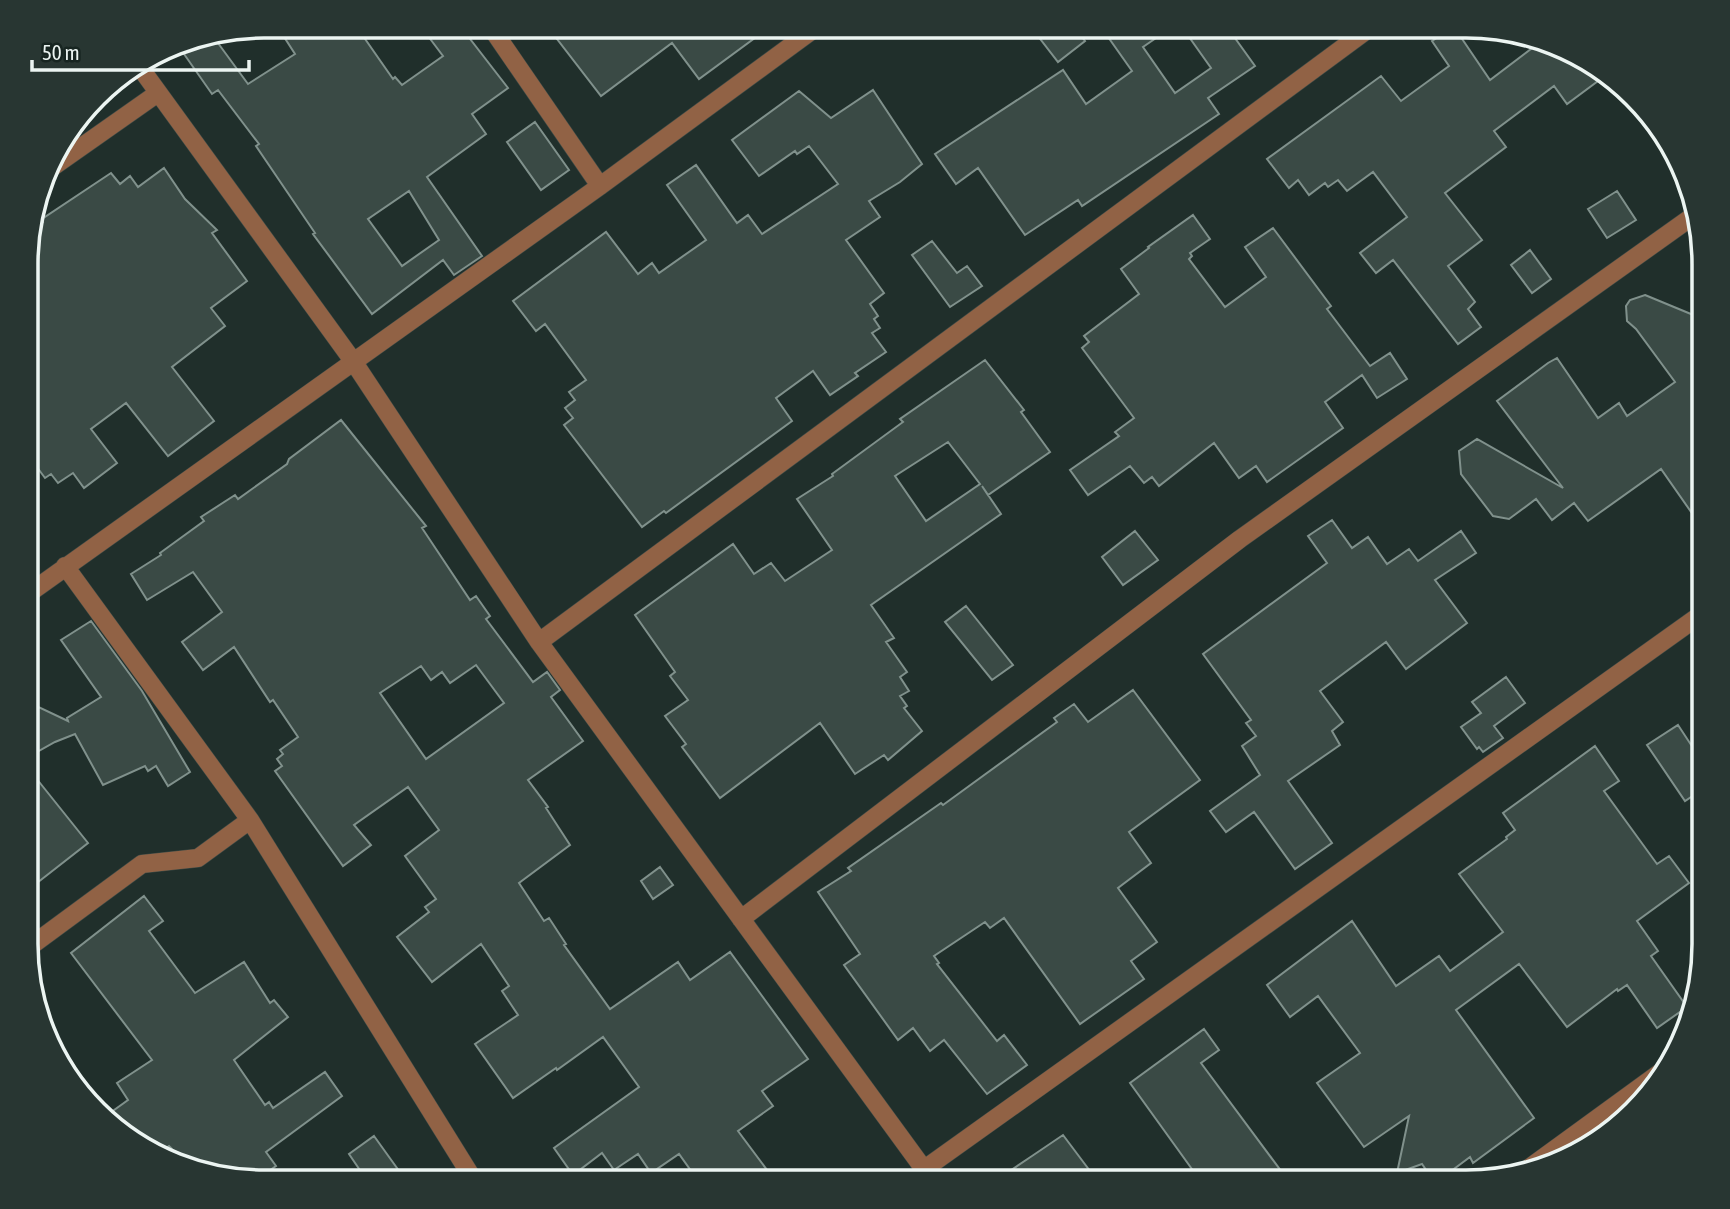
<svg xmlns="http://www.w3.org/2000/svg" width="1730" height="1209" font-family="'Asap Condensed',sans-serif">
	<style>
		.building { fill: #3a4a45; stroke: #80918c; stroke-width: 2; fill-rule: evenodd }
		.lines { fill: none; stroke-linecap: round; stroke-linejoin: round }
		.minor-casing { stroke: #3d4b47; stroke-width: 19 }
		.minor { stroke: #916245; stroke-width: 18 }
		.rim { fill: none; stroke: #ecf5f2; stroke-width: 3.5 }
	</style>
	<rect width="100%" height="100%" fill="#202f2b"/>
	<!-- building -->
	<path class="building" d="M 277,26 L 356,26 L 393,79 L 395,77 L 402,85 L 443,56 L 428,36 L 442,26 L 460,26 L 508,88 L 472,114 L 486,134 L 427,177 L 482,256 L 454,275 L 443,260 L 372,314 L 313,234 L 315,233 L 256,146 L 259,144 L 218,90 L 212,94 L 177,44 L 209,37 L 215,39 L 248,84 L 295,54 ZM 409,191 L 439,240 L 402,266 L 368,219 Z
		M 547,26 L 771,26 L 699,79 L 672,43 L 601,96 Z
		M 1031,27 L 1074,27 L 1085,41 L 1058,62 Z
		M 1101,27 L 1172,27 L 1143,47 L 1175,93 L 1211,68 L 1182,27 L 1227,27 L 1255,66 L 1208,98 L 1219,114 L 1082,206 L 1078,200 L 1025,235 L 978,168 L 956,184 L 935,154 L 1063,70 L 1086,104 L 1132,71 Z
		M 1454,27 L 1490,80 L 1543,40 L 1585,62 L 1598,81 L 1567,104 L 1554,86 L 1494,131 L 1506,147 L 1445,193 L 1482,240 L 1448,266 L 1475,302 L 1468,309 L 1481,327 L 1458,344 L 1393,260 L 1376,273 L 1360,253 L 1407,217 L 1373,172 L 1347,191 L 1338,180 L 1328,187 L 1325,183 L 1309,195 L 1298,180 L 1289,188 L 1267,159 L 1381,76 L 1401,101 L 1449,66 L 1432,41 Z
		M 873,90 L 922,164 L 900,182 L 869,201 L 880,217 L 846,240 L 884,293 L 870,304 L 878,316 L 874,319 L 880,328 L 872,333 L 886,352 L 855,373 L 858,376 L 830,395 L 813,371 L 776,398 L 792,421 L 666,513 L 664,511 L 642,527 L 564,425 L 573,418 L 565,408 L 575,400 L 569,392 L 586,380 L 545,324 L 536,331 L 513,301 L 606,232 L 638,274 L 652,263 L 659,273 L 706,240 L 667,185 L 696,165 L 737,223 L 748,215 L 762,234 L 838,184 L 809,146 L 797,154 L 795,151 L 759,176 L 732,140 L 799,91 L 831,118 Z
		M 535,122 L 569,170 L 541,190 L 507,142 Z
		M 164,168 L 185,199 L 217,230 L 212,233 L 247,281 L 211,308 L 225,326 L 172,367 L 214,421 L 168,456 L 126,403 L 91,429 L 117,463 L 84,488 L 73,473 L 58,483 L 51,474 L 45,478 L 28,455 L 29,232 L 43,222 L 42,219 L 111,173 L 120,184 L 130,176 L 138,187 Z
		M 1617,191 L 1636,220 L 1607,238 L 1588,209 Z
		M 1193,215 L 1210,239 L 1190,253 L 1192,256 L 1189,259 L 1225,307 L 1266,277 L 1245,247 L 1273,228 L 1331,306 L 1327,309 L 1370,366 L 1390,353 L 1407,379 L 1377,398 L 1362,375 L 1325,402 L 1343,428 L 1267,482 L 1256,466 L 1239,478 L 1214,443 L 1159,486 L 1152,477 L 1144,483 L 1130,466 L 1088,495 L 1070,470 L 1119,436 L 1115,432 L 1134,418 L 1082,348 L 1089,342 L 1084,336 L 1139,294 L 1121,269 L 1149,248 L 1148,247 Z
		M 932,241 L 957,273 L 967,266 L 982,286 L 950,307 L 912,255 Z
		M 1530,250 L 1551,279 L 1532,293 L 1511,265 Z
		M 1645,295 L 1703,319 L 1703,529 L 1661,469 L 1588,521 L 1574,503 L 1552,520 L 1536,499 L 1509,519 L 1493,516 L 1461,474 L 1459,451 L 1477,439 L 1563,488 L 1497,401 L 1548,363 L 1557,358 L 1598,418 L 1619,403 L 1627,416 L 1675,382 L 1636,329 L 1627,321 L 1626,306 L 1630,300 Z
		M 985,360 L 1024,410 L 1021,412 L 1050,452 L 988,495 L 982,486 L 1001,514 L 871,605 L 894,638 L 886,642 L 907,672 L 900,677 L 909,691 L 900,696 L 907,706 L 904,708 L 922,731 L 888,760 L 884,755 L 855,774 L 820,723 L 720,798 L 682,747 L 686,744 L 665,716 L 688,700 L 670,676 L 675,672 L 635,615 L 733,544 L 754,574 L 771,563 L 785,581 L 832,550 L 797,499 L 833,476 L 832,474 L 903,422 L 900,419 ZM 948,442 L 980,484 L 926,521 L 895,476 Z
		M 341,420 L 426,526 L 422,528 L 470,600 L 476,596 L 490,616 L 486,619 L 533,682 L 547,672 L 560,690 L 551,697 L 583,741 L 528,780 L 548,807 L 546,808 L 570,845 L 519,883 L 544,921 L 549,918 L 566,944 L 564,945 L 610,1009 L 678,962 L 690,980 L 730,952 L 808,1059 L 762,1091 L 773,1106 L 738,1131 L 776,1182 L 699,1182 L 679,1154 L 651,1173 L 638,1154 L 614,1170 L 602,1153 L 573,1175 L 554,1148 L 639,1087 L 603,1037 L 557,1070 L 556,1068 L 513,1098 L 475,1044 L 518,1015 L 502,991 L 509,986 L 481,944 L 432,982 L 397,937 L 429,912 L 425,907 L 436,899 L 405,856 L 439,830 L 408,787 L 354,825 L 371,845 L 343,866 L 275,771 L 282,766 L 277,759 L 283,754 L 280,750 L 298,737 L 273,700 L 270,702 L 234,647 L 203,670 L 182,642 L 222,612 L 193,572 L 147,600 L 131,574 L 161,555 L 160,553 L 204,521 L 201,517 L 235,495 L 238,499 L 287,464 L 289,459 ZM 476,665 L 504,703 L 426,759 L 380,693 L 421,666 L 431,680 L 442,672 L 450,683 Z
		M 1332,520 L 1352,548 L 1368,537 L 1387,564 L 1409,549 L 1418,561 L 1461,531 L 1476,553 L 1435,580 L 1467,623 L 1406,669 L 1386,642 L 1320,691 L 1343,722 L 1332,731 L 1340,745 L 1288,781 L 1332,843 L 1295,869 L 1254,812 L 1226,832 L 1210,811 L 1260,775 L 1242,746 L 1256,736 L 1246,723 L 1251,720 L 1203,654 L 1327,563 L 1308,536 Z
		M 1135,531 L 1158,560 L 1123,585 L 1102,557 Z
		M 966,606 L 1013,665 L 992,680 L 945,622 Z
		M 91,621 L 142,691 L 190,772 L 168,786 L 156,766 L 148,771 L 145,766 L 103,785 L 75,734 L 55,742 L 28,757 L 28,702 L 68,721 L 67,718 L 101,697 L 61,640 Z
		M 1506,677 L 1525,703 L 1494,726 L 1503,738 L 1483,752 L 1479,747 L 1477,749 L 1461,727 L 1481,713 L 1472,702 Z
		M 1133,690 L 1200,780 L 1129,832 L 1151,863 L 1118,888 L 1157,942 L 1131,961 L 1144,979 L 1080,1024 L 1004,918 L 990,928 L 985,922 L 934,956 L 939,963 L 937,964 L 997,1041 L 1004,1035 L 1027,1065 L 987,1094 L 944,1040 L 930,1051 L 913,1028 L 898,1040 L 844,965 L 860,954 L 818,892 L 851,871 L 848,868 L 941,803 L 943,805 L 1057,722 L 1054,718 L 1074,704 L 1088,722 Z
		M 1678,725 L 1703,763 L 1703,789 L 1685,801 L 1647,745 Z
		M 1595,746 L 1619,781 L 1604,791 L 1657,864 L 1669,856 L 1689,883 L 1637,921 L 1658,951 L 1651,956 L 1687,1007 L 1657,1028 L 1627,985 L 1618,991 L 1617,989 L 1567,1027 L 1519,964 L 1456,1010 L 1534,1118 L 1473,1163 L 1470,1157 L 1435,1183 L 1422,1164 L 1397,1173 L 1409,1116 L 1364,1147 L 1317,1083 L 1360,1053 L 1318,996 L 1290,1017 L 1267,985 L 1352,921 L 1396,986 L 1439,956 L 1450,971 L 1503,932 L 1459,874 L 1507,839 L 1506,837 L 1515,830 L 1503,813 Z
		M 28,768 L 88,843 L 28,890 Z
		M 660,867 L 673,885 L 653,899 L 641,881 Z
		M 144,896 L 163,921 L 149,931 L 195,993 L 244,962 L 270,1003 L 274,1000 L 288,1017 L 234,1060 L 265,1105 L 269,1102 L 273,1108 L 325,1072 L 342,1096 L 266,1152 L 276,1166 L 253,1182 L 188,1170 L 171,1148 L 169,1146 L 158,1154 L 128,1138 L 110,1113 L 128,1100 L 117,1083 L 152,1060 L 71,953 Z
		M 1204,1029 L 1219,1050 L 1201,1063 L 1290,1183 L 1202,1183 L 1130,1083 Z
		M 1063,1135 L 1099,1183 L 992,1183 L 1032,1156 Z
		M 374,1136 L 407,1182 L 368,1182 L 349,1154 Z"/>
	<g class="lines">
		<defs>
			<path id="minor" d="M 490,26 L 600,186
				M 139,66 L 353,361 L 539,642 L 934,1183
				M 47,171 L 158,93
				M 65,566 L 250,820 L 475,1182
				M 28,594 L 600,186 L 818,26
				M 539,642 L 1371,27
				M 741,919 L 1240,539 L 1693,216
				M 28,948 L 142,864 L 198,858 L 250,820
				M 1529,1168 L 1665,1069
				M 923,1170 L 1703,613"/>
		</defs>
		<!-- minor casing -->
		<use href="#minor" class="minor-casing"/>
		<!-- minor -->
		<use href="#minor" class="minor"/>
	</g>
	<!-- crop -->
	<path d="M0 0H1730V1209H0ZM264 38H1466A226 226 0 0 1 1692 264V944A226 226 0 0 1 1466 1170H264A226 226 0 0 1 38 944V264A226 226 0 0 1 264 38Z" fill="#283632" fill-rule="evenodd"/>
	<path class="rim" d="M264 38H1466A226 226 0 0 1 1692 264V944A226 226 0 0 1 1466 1170H264A226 226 0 0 1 38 944V264A226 226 0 0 1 264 38Z"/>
	<!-- scale -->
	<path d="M32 60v10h217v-10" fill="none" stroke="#ecf5f2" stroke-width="3.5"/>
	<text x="42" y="60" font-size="21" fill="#ecf5f2" stroke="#172521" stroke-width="5" paint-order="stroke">50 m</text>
</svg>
